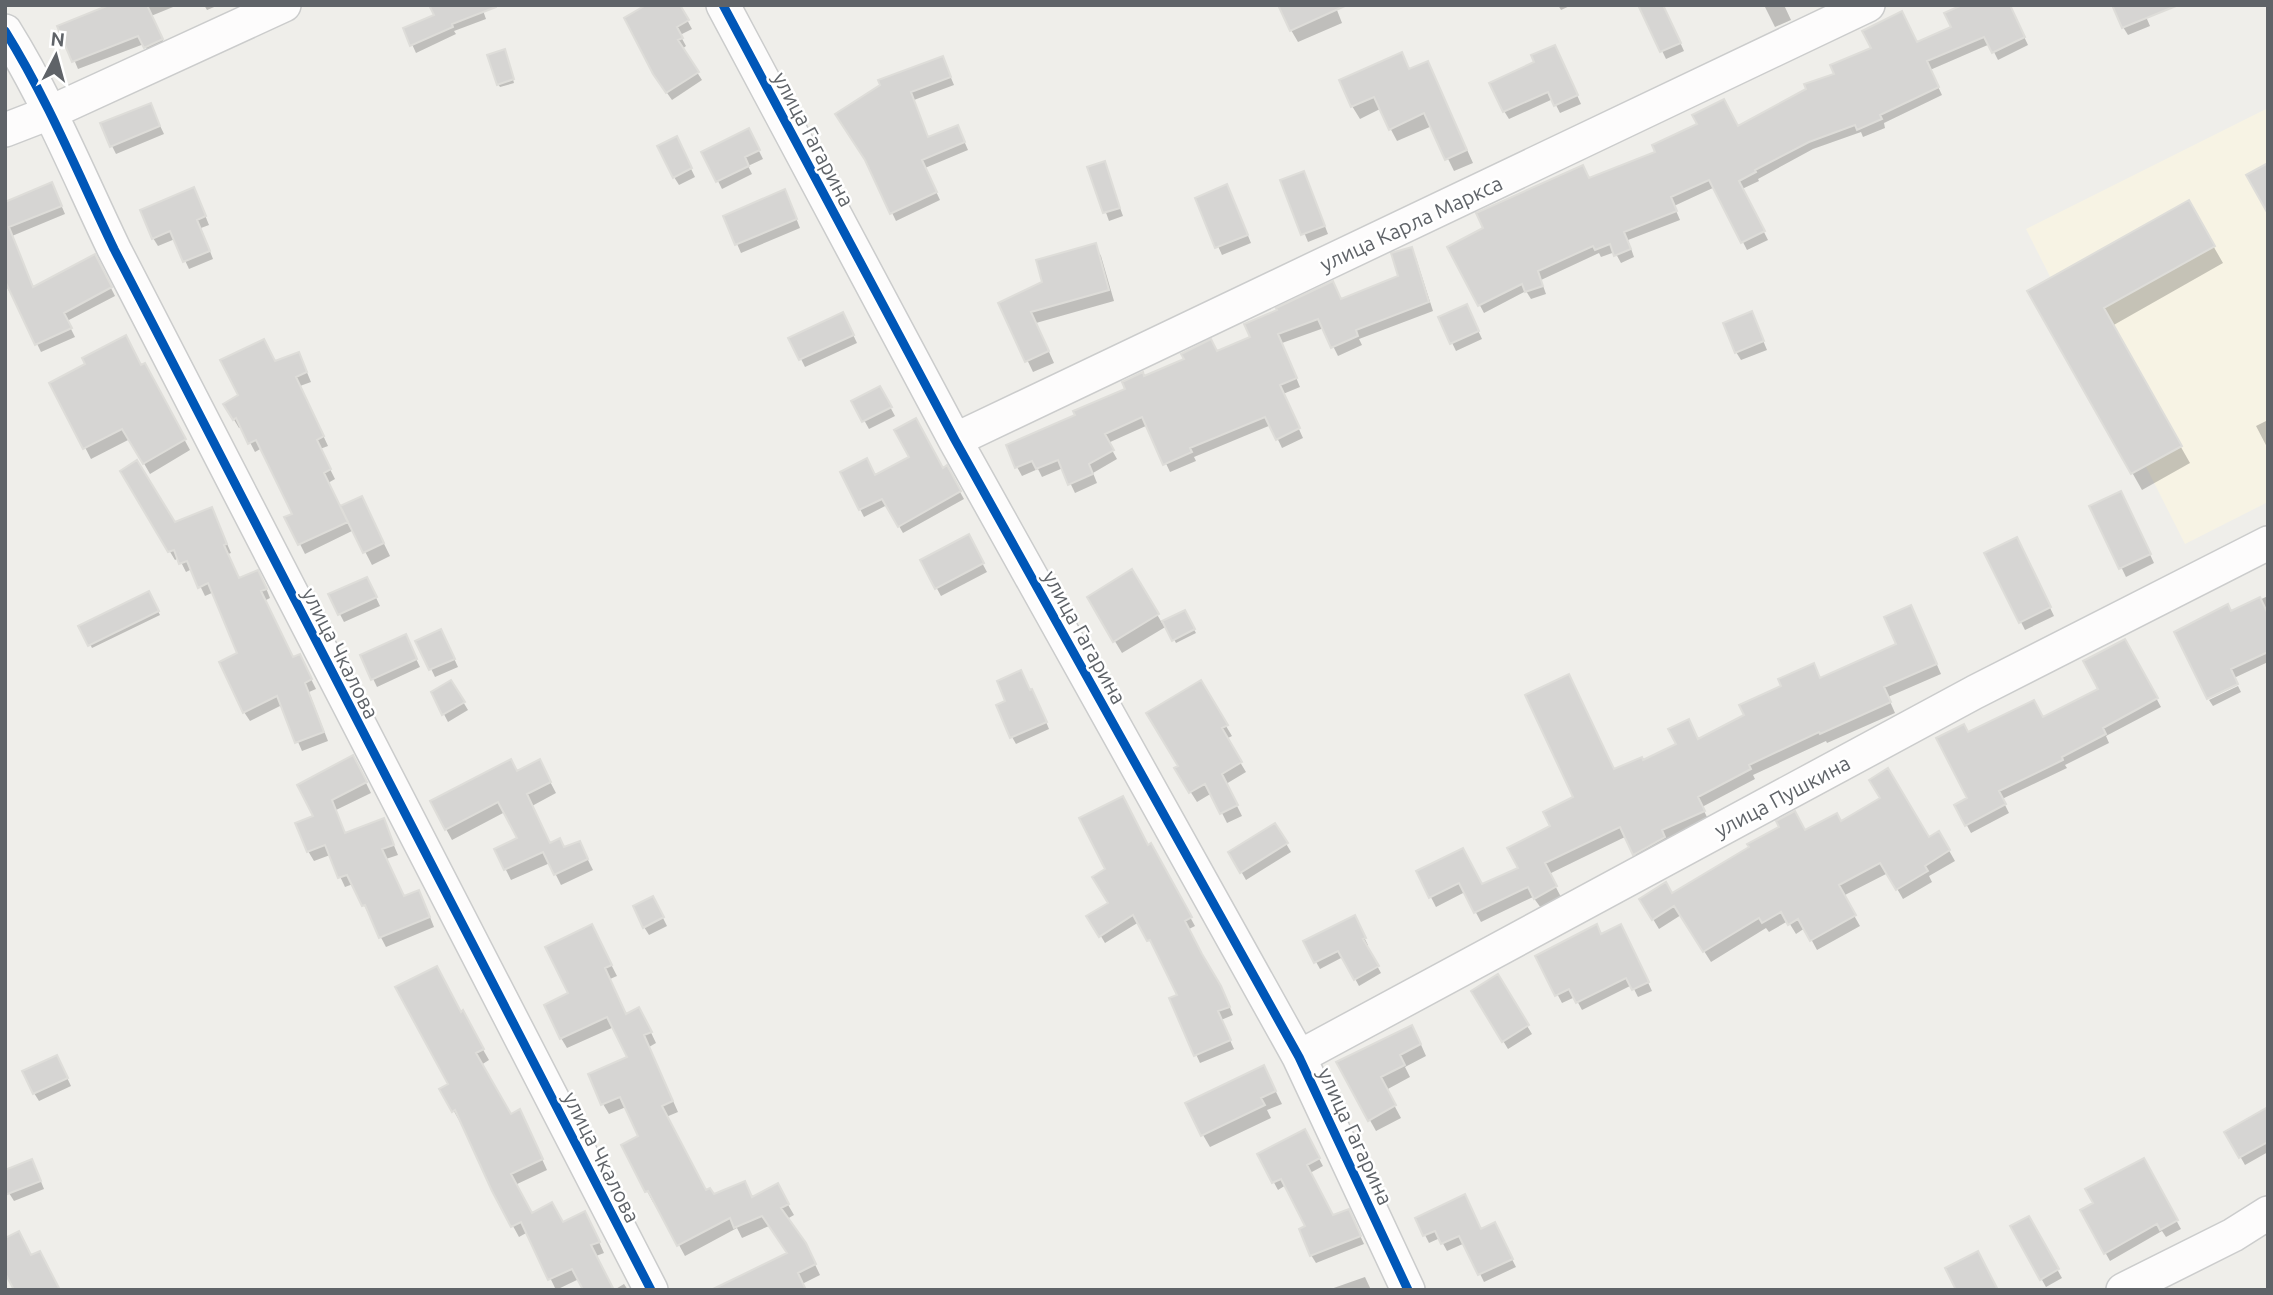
<svg xmlns="http://www.w3.org/2000/svg" width="2273" height="1295" font-family="Ubuntu,sans-serif">
	<style>
		.commercial { fill: #f7f3e4 }
		.shadow { fill: #0003 }
		.building { fill: #d6d5d3; stroke: #deddd9; stroke-width: 2 }
		.lines { fill: none; stroke-linecap: round; stroke-linejoin: round }
		.minor-casing { stroke: #cbcccc; stroke-width: 36 }
		.minor { stroke: #fdfcfc; stroke-width: 33 }
		.cycleway-casing { stroke: #fff; stroke-width: 13 }
		.cycleway { stroke: #0057b8; stroke-width: 9 }
		.labels { text-anchor: middle; dominant-baseline: central; stroke-width: 5; stroke-linejoin: round; paint-order: stroke }
		.street-label { font-size: 21px; fill: #5f6368; stroke: #fff }
	</style>
	<rect width="100%" height="100%" fill="#efeeea"/>
	<!-- commercial -->
	<path class="commercial" d="M 2268,108 L 2268,502 L 2185,544 L 2026,229 Z"/>
	<!-- shadow -->
	<path class="shadow" d="M 114,5 L 178,5 L 151,16 L 166,47 L 150,55 L 144,44 L 78,69 L 60,26 Z
		M 204,5 L 219,5 L 207,10 Z
		M 481,5 L 486,19 L 454,31 L 456,34 L 416,53 L 405,29 Z
		M 679,5 L 692,29 L 680,35 L 686,46 L 682,49 L 702,80 L 672,100 L 660,83 Z
		M 1335,5 L 1342,23 L 1298,42 L 1291,30 Z
		M 1558,5 L 1572,5 L 1561,10 Z
		M 1640,5 L 1663,5 L 1684,51 L 1666,59 Z
		M 1764,5 L 1784,5 L 1791,20 L 1775,27 Z
		M 2009,5 L 2028,45 L 1998,60 L 1990,44 L 1930,70 L 1942,95 L 1884,123 L 1885,128 L 1863,137 L 1861,132 L 1813,149 L 1758,179 L 1759,181 L 1742,189 L 1768,240 L 1747,250 L 1715,187 L 1674,206 L 1680,220 L 1628,240 L 1634,257 L 1621,263 L 1615,252 L 1601,257 L 1599,253 L 1541,280 L 1546,294 L 1531,299 L 1526,291 L 1484,313 L 1449,247 L 1589,180 L 1737,128 L 1917,44 Z
		M 2141,5 L 2150,26 L 2128,35 L 2123,27 Z
		M 506,55 L 514,83 L 500,87 L 498,84 Z
		M 1401,55 L 1410,71 L 1434,76 L 1473,163 L 1454,171 L 1432,126 L 1397,141 L 1380,109 L 1360,119 L 1352,106 Z
		M 1559,55 L 1581,104 L 1560,113 L 1553,99 L 1509,119 L 1504,111 Z
		M 946,66 L 954,85 L 914,100 L 929,139 L 958,127 L 968,150 L 925,168 L 940,200 L 896,221 L 868,163 L 842,122 Z
		M 154,113 L 164,134 L 116,154 L 112,146 Z
		M 753,139 L 763,159 L 748,166 L 752,174 L 722,189 L 718,181 Z
		M 680,146 L 695,177 L 679,185 L 674,177 Z
		M 1104,164 L 1123,216 L 1109,221 L 1090,168 Z
		M 1304,173 L 1328,234 L 1308,242 L 1283,181 Z
		M 56,193 L 65,214 L 12,236 L 34,288 L 99,264 L 115,296 L 67,321 L 75,337 L 41,352 L 11,290 L 9,291 L 5,283 L 5,204 Z
		M 1231,194 L 1251,243 L 1222,255 L 1197,199 Z
		M 198,198 L 209,225 L 201,228 L 213,259 L 189,269 L 175,239 L 158,246 L 153,238 Z
		M 789,200 L 800,228 L 741,253 L 725,216 Z
		M 2188,202 L 2223,263 L 2112,326 L 2190,463 L 2142,490 L 2030,292 Z
		M 1095,245 L 1101,256 L 1114,301 L 1036,323 L 1054,363 L 1033,372 L 1000,303 L 1044,283 Z
		M 1411,249 L 1416,258 L 1433,311 L 1359,339 L 1362,345 L 1338,356 L 1324,328 L 1282,343 L 1300,387 L 1283,394 L 1303,438 L 1282,448 L 1271,425 L 1194,457 L 1196,461 L 1170,472 L 1148,425 L 1108,443 L 1117,459 L 1093,473 L 1097,483 L 1075,493 L 1063,468 L 1042,477 L 1038,469 L 1022,476 L 1017,467 L 1077,416 L 1127,390 L 1144,378 L 1217,353 L 1400,277 Z
		M 1752,314 L 1767,350 L 1741,360 L 1736,352 Z
		M 1471,315 L 1482,339 L 1456,351 L 1440,318 Z
		M 847,322 L 857,343 L 805,367 L 791,339 Z
		M 275,363 L 303,363 L 311,382 L 300,386 L 328,446 L 320,449 L 335,479 L 328,483 L 340,508 L 368,511 L 390,556 L 372,565 L 354,530 L 305,554 L 287,518 L 294,515 L 262,448 L 255,452 L 242,427 L 239,428 L 225,405 L 240,395 Z
		M 144,365 L 190,450 L 150,474 L 130,439 L 91,459 L 52,383 Z
		M 880,388 L 895,416 L 869,429 L 854,402 Z
		M 2268,420 L 2268,449 L 2256,426 Z
		M 946,467 L 964,499 L 903,533 L 887,505 L 864,517 L 860,509 L 875,477 L 942,470 Z
		M 122,472 L 174,524 L 216,518 L 231,553 L 228,554 L 239,580 L 266,588 L 270,598 L 264,601 L 293,659 L 304,665 L 316,689 L 309,692 L 328,741 L 302,751 L 282,705 L 250,721 L 244,712 L 239,654 L 214,592 L 205,596 L 192,569 L 186,572 L 179,558 L 175,560 Z
		M 2125,501 L 2154,563 L 2126,577 L 2092,507 Z
		M 968,537 L 987,572 L 941,596 L 922,561 Z
		M 2021,547 L 2054,616 L 2025,630 L 2021,622 Z
		M 1132,572 L 1162,623 L 1184,612 L 1196,633 L 1176,643 L 1167,626 L 1122,653 L 1089,598 Z
		M 371,587 L 380,606 L 344,622 L 330,595 Z
		M 149,593 L 160,615 L 92,648 L 81,626 Z
		M 2268,596 L 2268,662 L 2234,678 L 2208,697 L 2231,613 Z
		M 1916,617 L 1941,674 L 1888,697 L 1895,713 L 1827,743 L 1826,741 L 1753,775 L 1755,779 L 1702,807 L 1709,821 L 1640,864 L 1627,836 L 1549,874 L 1561,897 L 1541,908 L 1533,897 L 1481,922 L 1465,892 L 1436,907 L 1418,872 L 1481,886 L 1520,869 L 1575,798 L 1614,771 L 1698,741 L 1821,680 L 1899,645 Z
		M 445,639 L 458,667 L 435,677 L 418,642 Z
		M 2125,641 L 2161,707 L 2106,736 L 2109,743 L 2065,765 L 2067,768 L 2002,799 L 2009,813 L 1971,833 L 1956,805 L 1969,798 L 1967,734 L 2042,719 L 2100,690 Z
		M 409,644 L 420,667 L 377,687 L 362,656 Z
		M 451,682 L 468,710 L 448,722 L 433,693 Z
		M 1200,683 L 1232,736 L 1226,739 L 1246,772 L 1226,784 L 1242,816 L 1227,823 L 1212,793 L 1197,802 L 1176,769 L 1180,767 Z
		M 2238,686 L 2241,692 L 2213,706 L 2209,700 Z
		M 1030,692 L 1036,698 L 1049,729 L 1016,744 L 1012,737 Z
		M 358,767 L 371,793 L 336,810 L 346,835 L 383,820 L 398,855 L 386,859 L 404,898 L 424,902 L 434,927 L 386,947 L 353,884 L 345,887 L 330,855 L 314,861 L 308,851 L 315,817 Z
		M 545,772 L 556,793 L 532,806 L 550,845 L 585,854 L 593,870 L 561,885 L 550,863 L 511,880 L 496,850 L 519,839 L 505,812 L 452,840 L 446,829 L 517,773 Z
		M 1841,823 L 1928,839 L 1939,833 L 1955,861 L 1929,876 L 1932,882 L 1903,899 L 1888,873 L 1843,896 L 1860,926 L 1817,950 L 1805,928 L 1796,934 L 1788,921 L 1769,932 L 1766,928 L 1711,962 L 1681,915 L 1659,929 L 1641,899 L 1672,896 L 1804,832 Z
		M 1275,825 L 1291,852 L 1246,880 L 1230,852 Z
		M 1150,845 L 1195,926 L 1189,929 L 1204,961 L 1225,996 L 1233,1015 L 1221,1020 L 1234,1049 L 1200,1063 L 1171,999 L 1180,996 L 1156,947 L 1154,948 L 1139,922 L 1105,943 L 1089,916 L 1110,903 Z
		M 657,906 L 667,926 L 649,935 L 644,927 Z
		M 1354,918 L 1368,945 L 1366,946 L 1381,973 L 1359,986 L 1343,957 L 1320,969 L 1305,942 Z
		M 1625,934 L 1652,991 L 1638,997 L 1632,985 L 1582,1010 L 1575,997 L 1562,1003 L 1537,956 L 1601,936 Z
		M 597,937 L 617,976 L 610,979 L 627,1015 L 645,1020 L 656,1043 L 649,1047 L 678,1112 L 666,1117 L 706,1193 L 713,1196 L 753,1199 L 777,1186 L 794,1215 L 787,1219 L 811,1256 L 820,1275 L 802,1284 L 789,1254 L 769,1226 L 742,1238 L 737,1228 L 685,1256 L 655,1201 L 653,1202 L 647,1191 L 623,1145 L 640,1137 L 626,1107 L 609,1114 L 603,1104 L 629,1058 L 614,1027 L 567,1048 L 561,1038 L 571,994 Z
		M 1497,977 L 1532,1034 L 1508,1049 L 1473,991 Z
		M 462,1013 L 489,1060 L 481,1065 L 510,1116 L 525,1122 L 547,1170 L 515,1185 L 531,1215 L 562,1224 L 591,1224 L 604,1253 L 596,1256 L 579,1279 L 556,1290 L 528,1232 L 519,1237 L 493,1190 L 462,1121 L 460,1122 L 442,1090 L 450,1085 Z
		M 1418,1038 L 1426,1056 L 1405,1067 L 1410,1077 L 1386,1090 L 1401,1118 L 1376,1131 L 1338,1063 Z
		M 61,1065 L 71,1086 L 39,1101 L 34,1093 Z
		M 1270,1080 L 1282,1104 L 1267,1110 L 1271,1118 L 1210,1147 L 1203,1135 Z
		M 2268,1109 L 2268,1152 L 2245,1165 L 2227,1133 Z
		M 1304,1131 L 1323,1166 L 1310,1173 L 1332,1217 L 1352,1218 L 1364,1244 L 1316,1263 L 1311,1255 L 1307,1227 L 1286,1185 L 1278,1190 L 1259,1155 Z
		M 2143,1160 L 2181,1229 L 2166,1237 L 2162,1231 L 2110,1261 L 2082,1211 L 2095,1204 Z
		M 36,1169 L 44,1189 L 14,1201 L 9,1193 Z
		M 2028,1218 L 2062,1278 L 2046,1287 L 2012,1227 Z
		M 1417,1219 L 1498,1232 L 1516,1267 L 1484,1282 L 1465,1243 L 1447,1251 L 1440,1238 L 1429,1243 Z
		M 1365,1277 L 1371,1290 L 1328,1290 Z
		M 624,1284 L 628,1290 L 614,1290 Z"/>
	<!-- building -->
	<path class="building" d="M 109,5 L 147,5 L 163,39 L 144,48 L 138,36 L 72,62 L 57,26 Z
		M 429,5 L 496,5 L 496,7 L 452,24 L 453,27 L 410,46 L 403,28 L 434,15 Z
		M 646,5 L 680,5 L 689,20 L 677,27 L 683,38 L 678,40 L 699,72 L 666,93 L 653,74 L 624,18 Z
		M 1278,5 L 1347,5 L 1290,31 Z
		M 1638,5 L 1663,5 L 1681,43 L 1660,52 Z
		M 1962,5 L 2010,5 L 2025,37 L 1992,53 L 1984,37 L 1927,61 L 1939,87 L 1880,115 L 1882,119 L 1857,130 L 1855,125 L 1809,142 L 1755,170 L 1756,172 L 1739,181 L 1765,231 L 1741,243 L 1709,180 L 1671,197 L 1677,211 L 1624,232 L 1631,249 L 1614,256 L 1610,244 L 1595,250 L 1593,246 L 1538,271 L 1543,286 L 1525,292 L 1522,284 L 1478,306 L 1447,247 L 1483,228 L 1476,213 L 1583,165 L 1589,178 L 1655,152 L 1652,145 L 1697,124 L 1692,115 L 1724,99 L 1738,126 L 1806,89 L 1804,84 L 1834,74 L 1830,65 L 1871,48 L 1862,31 L 1902,11 L 1917,42 L 1951,27 L 1944,13 Z
		M 2112,5 L 2176,5 L 2176,6 L 2122,28 Z
		M 1555,45 L 1578,95 L 1554,106 L 1548,92 L 1503,112 L 1489,83 L 1534,62 L 1531,55 Z
		M 505,49 L 514,79 L 497,85 L 487,55 Z
		M 1402,52 L 1409,69 L 1428,61 L 1467,150 L 1445,160 L 1424,113 L 1389,130 L 1374,97 L 1351,107 L 1339,80 Z
		M 943,56 L 951,77 L 911,92 L 928,137 L 958,125 L 965,142 L 922,160 L 937,192 L 890,214 L 865,160 L 835,114 L 880,85 L 878,80 Z
		M 151,103 L 160,126 L 110,147 L 100,123 Z
		M 749,128 L 760,150 L 745,157 L 749,166 L 716,182 L 701,152 Z
		M 677,136 L 692,168 L 673,178 L 657,146 Z
		M 1105,161 L 1120,208 L 1103,213 L 1087,167 Z
		M 2268,163 L 2268,214 L 2246,175 Z
		M 1304,171 L 1325,226 L 1301,235 L 1280,180 Z
		M 52,182 L 62,206 L 9,227 L 33,287 L 95,254 L 112,287 L 64,313 L 72,328 L 35,345 L 5,281 L 5,202 Z
		M 1227,184 L 1248,235 L 1215,248 L 1195,198 Z
		M 194,187 L 206,216 L 197,220 L 210,251 L 183,262 L 170,231 L 152,239 L 140,210 Z
		M 785,189 L 797,219 L 735,245 L 723,216 Z
		M 2189,200 L 2215,246 L 2104,308 L 2182,446 L 2131,474 L 2027,291 Z
		M 1096,243 L 1109,290 L 1031,312 L 1049,351 L 1025,362 L 998,303 L 1042,282 L 1036,260 Z
		M 1412,247 L 1429,302 L 1356,330 L 1358,336 L 1331,348 L 1318,319 L 1278,334 L 1297,378 L 1280,385 L 1300,428 L 1276,440 L 1265,417 L 1190,448 L 1192,452 L 1163,465 L 1142,417 L 1105,434 L 1114,450 L 1089,464 L 1093,474 L 1068,485 L 1058,460 L 1036,469 L 1032,461 L 1015,468 L 1006,445 L 1075,415 L 1073,411 L 1125,389 L 1122,382 L 1143,372 L 1144,376 L 1184,359 L 1181,354 L 1211,339 L 1217,351 L 1250,337 L 1244,324 L 1277,310 L 1276,308 L 1333,281 L 1341,299 L 1398,276 L 1391,253 Z
		M 1467,304 L 1479,331 L 1450,344 L 1438,317 Z
		M 1752,311 L 1764,341 L 1735,353 L 1723,323 Z
		M 843,312 L 854,335 L 799,360 L 788,338 Z
		M 126,335 L 141,365 L 145,363 L 186,439 L 143,464 L 122,429 L 83,449 L 49,383 L 85,364 L 82,358 Z
		M 264,339 L 275,361 L 299,352 L 307,372 L 296,377 L 324,436 L 317,440 L 331,469 L 324,473 L 348,522 L 298,545 L 284,517 L 292,514 L 256,440 L 248,444 L 236,418 L 233,420 L 223,404 L 238,395 L 220,360 Z
		M 880,386 L 892,407 L 862,422 L 851,401 Z
		M 916,418 L 943,468 L 947,465 L 961,491 L 898,527 L 882,499 L 859,510 L 840,472 L 867,458 L 875,475 L 909,457 L 894,430 Z
		M 137,460 L 175,522 L 212,507 L 227,544 L 224,545 L 239,578 L 258,570 L 267,589 L 261,591 L 293,657 L 300,654 L 312,679 L 305,683 L 324,732 L 295,743 L 277,696 L 243,713 L 219,662 L 237,653 L 208,583 L 198,588 L 187,561 L 179,564 L 174,550 L 168,552 L 120,471 Z
		M 2121,491 L 2151,554 L 2119,569 L 2089,506 Z
		M 362,496 L 384,543 L 363,553 L 340,506 Z
		M 969,534 L 984,563 L 935,589 L 920,560 Z
		M 2017,537 L 2051,607 L 2019,623 L 1984,553 Z
		M 1132,569 L 1159,614 L 1113,642 L 1087,597 Z
		M 367,577 L 377,597 L 338,615 L 328,594 Z
		M 149,591 L 159,611 L 88,646 L 78,626 Z
		M 2260,597 L 2268,614 L 2268,652 L 2231,669 L 2238,684 L 2207,699 L 2174,632 L 2228,604 L 2231,611 Z
		M 1911,605 L 1937,664 L 1884,687 L 1891,702 L 1820,734 L 1819,732 L 1749,765 L 1751,769 L 1698,797 L 1705,811 L 1662,830 L 1665,837 L 1633,855 L 1620,827 L 1545,863 L 1557,886 L 1534,899 L 1528,887 L 1474,913 L 1459,883 L 1429,898 L 1416,871 L 1463,848 L 1482,884 L 1518,868 L 1507,848 L 1550,826 L 1543,812 L 1573,797 L 1525,695 L 1569,674 L 1614,769 L 1642,757 L 1643,760 L 1676,744 L 1668,729 L 1689,719 L 1698,739 L 1744,715 L 1739,705 L 1781,686 L 1778,679 L 1814,663 L 1820,678 L 1896,644 L 1884,617 Z
		M 1185,610 L 1195,629 L 1172,641 L 1162,621 Z
		M 441,629 L 455,659 L 429,670 L 415,641 Z
		M 406,634 L 417,659 L 371,680 L 360,655 Z
		M 2125,639 L 2158,698 L 2103,728 L 2106,734 L 2062,757 L 2063,760 L 1999,791 L 2006,804 L 1965,826 L 1954,805 L 1967,798 L 1936,738 L 1964,724 L 1968,732 L 2034,700 L 2043,717 L 2098,689 L 2083,661 Z
		M 1021,670 L 1030,690 L 1032,689 L 1047,722 L 1010,738 L 996,705 L 1005,701 L 997,681 Z
		M 451,680 L 465,702 L 442,715 L 431,692 Z
		M 1201,680 L 1228,725 L 1222,728 L 1242,762 L 1222,774 L 1238,805 L 1220,814 L 1205,784 L 1189,793 L 1174,768 L 1178,766 L 1146,713 Z
		M 353,755 L 367,782 L 332,800 L 345,833 L 384,818 L 394,845 L 382,849 L 404,896 L 419,890 L 430,917 L 379,938 L 365,905 L 362,906 L 347,875 L 338,878 L 325,845 L 307,852 L 295,823 L 313,816 L 297,785 Z
		M 511,759 L 517,771 L 540,759 L 551,782 L 527,794 L 550,843 L 560,838 L 564,847 L 580,841 L 588,859 L 554,875 L 543,852 L 504,870 L 494,849 L 517,838 L 498,802 L 445,830 L 430,801 Z
		M 1888,768 L 1929,837 L 1939,831 L 1950,850 L 1925,866 L 1928,871 L 1896,890 L 1880,863 L 1839,885 L 1856,915 L 1810,941 L 1798,919 L 1788,925 L 1781,912 L 1762,923 L 1759,918 L 1703,952 L 1674,906 L 1652,920 L 1639,899 L 1666,882 L 1672,893 L 1749,847 L 1747,844 L 1779,827 L 1776,821 L 1795,811 L 1805,830 L 1837,813 L 1841,821 L 1880,798 L 1869,780 Z
		M 1123,796 L 1148,845 L 1151,843 L 1192,917 L 1185,921 L 1202,954 L 1221,986 L 1230,1007 L 1218,1011 L 1231,1040 L 1194,1056 L 1169,998 L 1177,995 L 1150,940 L 1147,941 L 1133,915 L 1099,937 L 1086,916 L 1108,903 L 1092,877 L 1105,869 L 1079,818 Z
		M 1275,823 L 1288,843 L 1240,873 L 1228,852 Z
		M 653,896 L 664,917 L 643,928 L 633,906 Z
		M 1355,915 L 1366,938 L 1363,939 L 1379,966 L 1354,980 L 1338,951 L 1314,963 L 1303,941 Z
		M 592,924 L 612,965 L 605,968 L 626,1014 L 639,1007 L 652,1032 L 644,1035 L 673,1101 L 662,1106 L 706,1190 L 710,1188 L 714,1194 L 745,1181 L 752,1197 L 778,1183 L 789,1204 L 781,1208 L 806,1243 L 816,1264 L 798,1273 L 806,1290 L 711,1290 L 787,1253 L 762,1216 L 734,1228 L 730,1218 L 677,1246 L 648,1191 L 645,1192 L 621,1145 L 638,1136 L 620,1097 L 601,1105 L 588,1074 L 627,1057 L 607,1017 L 560,1039 L 544,1005 L 568,993 L 545,947 Z
		M 1597,924 L 1601,934 L 1621,924 L 1649,982 L 1632,990 L 1626,978 L 1576,1003 L 1569,989 L 1555,996 L 1535,956 Z
		M 437,966 L 461,1012 L 463,1010 L 484,1049 L 476,1053 L 511,1114 L 520,1109 L 543,1159 L 511,1174 L 532,1213 L 552,1202 L 563,1222 L 585,1211 L 600,1242 L 591,1245 L 614,1290 L 583,1290 L 572,1269 L 548,1280 L 521,1222 L 511,1227 L 492,1191 L 455,1110 L 452,1112 L 439,1089 L 448,1084 L 395,987 Z
		M 1498,974 L 1529,1025 L 1502,1042 L 1471,991 Z
		M 1412,1025 L 1421,1044 L 1400,1055 L 1405,1065 L 1381,1077 L 1396,1105 L 1368,1121 L 1336,1062 Z
		M 57,1055 L 68,1078 L 33,1094 L 22,1071 Z
		M 1264,1065 L 1276,1091 L 1261,1098 L 1265,1105 L 1201,1136 L 1185,1103 Z
		M 2268,1107 L 2268,1142 L 2239,1158 L 2224,1132 Z
		M 1305,1129 L 1320,1158 L 1307,1165 L 1333,1215 L 1349,1209 L 1361,1236 L 1310,1256 L 1299,1229 L 1305,1226 L 1281,1179 L 1272,1183 L 1257,1154 Z
		M 2144,1158 L 2178,1220 L 2160,1230 L 2157,1224 L 2104,1254 L 2080,1210 L 2093,1203 L 2085,1189 Z
		M 32,1159 L 41,1181 L 5,1195 L 5,1170 Z
		M 1465,1194 L 1481,1229 L 1495,1222 L 1513,1259 L 1478,1275 L 1459,1236 L 1441,1244 L 1435,1231 L 1423,1236 L 1415,1218 Z
		M 2029,1216 L 2059,1269 L 2040,1280 L 2010,1226 Z
		M 19,1231 L 31,1255 L 40,1251 L 60,1290 L 14,1290 L 5,1273 L 5,1238 Z
		M 1978,1251 L 1998,1290 L 1956,1290 L 1945,1268 Z"/>
	<g class="lines">
		<defs>
			<path id="minor" d="M 723,5 L 955,440 L 1299,1057 L 1408,1290
				M 5,31 C 48,100 79,176 114,249 L 651,1290
				M 5,130 L 49,113 L 284,5
				M 955,440 L 1868,5
				M 1299,1057 L 1975,692 L 2268,543
				M 2123,1290 L 2233,1235 L 2268,1213"/>
		</defs>
		<!-- minor casing -->
		<use href="#minor" class="minor-casing"/>
		<!-- minor -->
		<use href="#minor" class="minor"/>
		<defs>
			<path id="cycleway" d="M 723,5 L 955,440 L 1299,1057 L 1408,1290
				M 5,31 C 48,100 79,176 114,249 L 651,1290"/>
		</defs>
		<!-- cycleway casing -->
		<use href="#cycleway" class="cycleway-casing"/>
		<!-- cycleway -->
		<use href="#cycleway" class="cycleway"/>
	</g>
	<g class="labels">
		<!-- street labels -->
		<g class="street-label">
			<text transform="translate(814 139) rotate(62)">улица Гагарина</text>
			<text transform="translate(1411 223) rotate(-25)">улица Карла Маркса</text>
			<text transform="translate(1085 637) rotate(61)">улица Гагарина</text>
			<text transform="translate(341 653) rotate(63)">улица Чкалова</text>
			<text transform="translate(1782 796) rotate(-28)">улица Пушкина</text>
			<text transform="translate(1356 1136) rotate(65)">улица Гагарина</text>
			<text transform="translate(602 1157) rotate(63)">улица Чкалова</text>
		</g>
	</g>
	<!-- border -->
	<rect width="2273" height="1295" fill="none" stroke="#5f6368" stroke-width="14"/>
	<!-- north arrow -->
	<g transform="translate(56 56) rotate(6)" stroke="#ffffff" stroke-width="5" paint-order="stroke">
	<path d="M0-5L12 26L0 18L-12 26Z" fill="#5f6368"/>
	<text y="-10" font-size="19" font-weight="bold" text-anchor="middle" fill="#5f6368">N</text>
	</g>
</svg>
